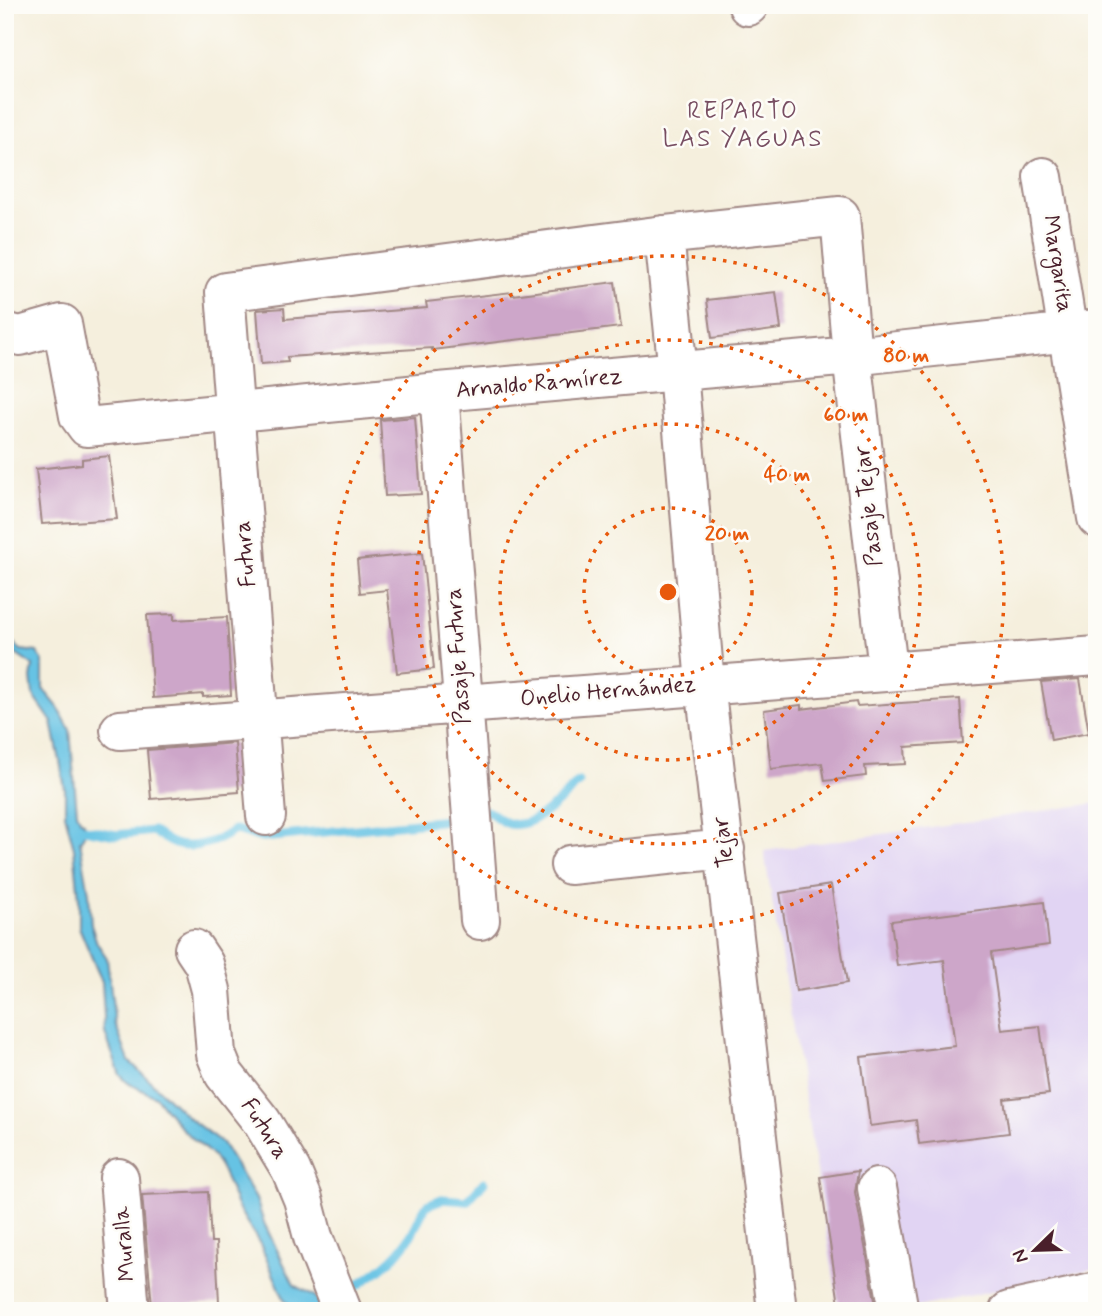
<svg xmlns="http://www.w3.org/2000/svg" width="1102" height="1316" font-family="Mynerve,sans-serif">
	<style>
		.built { fill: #e1d4f3 }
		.water { fill: #66c3e4; stroke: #587188; stroke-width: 2 }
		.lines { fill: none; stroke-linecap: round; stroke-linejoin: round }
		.stream { stroke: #66c3e4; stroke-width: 9 }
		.building { fill: #cda6c9 }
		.minor-casing { stroke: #a08784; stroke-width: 42 }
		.minor { stroke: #fff; stroke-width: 38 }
		.ring { fill: none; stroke: #e8590c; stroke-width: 3.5; stroke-dasharray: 3.5 7 }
		.labels { text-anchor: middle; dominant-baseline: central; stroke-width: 5; stroke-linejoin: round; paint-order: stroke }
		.street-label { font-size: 23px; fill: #4a1f2b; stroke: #fdfcf7 }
		.neighbourhood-label { font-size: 24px; letter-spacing: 2px; fill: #784e62; stroke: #fdfcf7 }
		.centre { fill: #e8590c; stroke: #fdfcf7; stroke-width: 3.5 }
		.ring-label { font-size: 21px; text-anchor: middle; font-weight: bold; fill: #e8590c; stroke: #fdfcf7; stroke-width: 5; stroke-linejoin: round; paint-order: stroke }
	</style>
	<rect width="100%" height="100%" fill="#fdfcf7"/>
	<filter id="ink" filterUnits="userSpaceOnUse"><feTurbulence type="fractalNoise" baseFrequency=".0143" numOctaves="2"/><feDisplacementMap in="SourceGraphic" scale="14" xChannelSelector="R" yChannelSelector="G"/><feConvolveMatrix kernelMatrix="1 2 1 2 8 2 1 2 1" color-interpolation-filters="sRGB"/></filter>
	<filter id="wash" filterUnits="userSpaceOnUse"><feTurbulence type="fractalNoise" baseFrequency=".00686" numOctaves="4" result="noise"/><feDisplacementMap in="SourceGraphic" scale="28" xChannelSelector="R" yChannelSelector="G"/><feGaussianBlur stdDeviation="1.57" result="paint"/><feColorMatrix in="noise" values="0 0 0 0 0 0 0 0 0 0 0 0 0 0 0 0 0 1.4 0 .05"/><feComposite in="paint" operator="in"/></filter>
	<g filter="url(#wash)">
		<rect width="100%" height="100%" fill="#f5efdd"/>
		<!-- built -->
		<path class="built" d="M 1097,803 L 1097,1268 L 900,1311 L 839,1311 L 764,851 Z"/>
		<!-- water -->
		<path class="water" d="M 5,636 L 21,650 L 37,652 L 43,662 L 43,689 L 58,707 L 70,730 L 77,813 L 81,821 L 84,822 L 84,835 L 80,841 L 89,893 L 91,925 L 97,943 L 107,958 L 115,1024 L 129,1061 L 190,1119 L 222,1143 L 256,1199 L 264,1223 L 294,1285 L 315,1296 L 324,1311 L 298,1311 L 285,1301 L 260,1244 L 238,1208 L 223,1172 L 213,1156 L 183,1130 L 156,1097 L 128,1083 L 120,1075 L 105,1033 L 102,982 L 79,927 L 79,899 L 74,848 L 65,814 L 65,789 L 60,761 L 52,722 L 33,695 L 31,678 L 33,666 L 7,648 Z"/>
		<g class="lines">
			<!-- stream -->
			<path class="stream" d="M 481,810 C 493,810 498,822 510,824 C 534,829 564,797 579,782
				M 74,827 L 116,835 L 153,831 C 169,843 179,849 199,845 C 213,841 221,840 234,830 C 245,831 252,836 262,838 L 449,820 L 464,814
				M 349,1291 C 372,1276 397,1260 411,1235 C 417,1225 420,1215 427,1205 L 442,1199 L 467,1201 L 484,1182"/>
		</g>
		<g id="blocks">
			<!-- building -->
			<path class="building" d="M 615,282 L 621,327 L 432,350 L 432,348 L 287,357 L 288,362 L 261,364 L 257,310 L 284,308 L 285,319 L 427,308 L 426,302 L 512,292 L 512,295 Z
				M 776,292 L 781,329 L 712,338 L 707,300 Z
				M 415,417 L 421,494 L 385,496 L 380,420 Z
				M 109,456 L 117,519 L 42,524 L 36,469 L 82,464 L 82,459 Z
				M 422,553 L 434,669 L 397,673 L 387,590 L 360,593 L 357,560 Z
				M 174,614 L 174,620 L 227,617 L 231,695 L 203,697 L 203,694 L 153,698 L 147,615 Z
				M 1080,679 L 1089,733 L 1051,740 L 1041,682 Z
				M 960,699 L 963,743 L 905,747 L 906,764 L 865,766 L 866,776 L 825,781 L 822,763 L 771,769 L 764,710 L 801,705 L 801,709 L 856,702 L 857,706 Z
				M 235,743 L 239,792 L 151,799 L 147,750 Z
				M 831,885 L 847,983 L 796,991 L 780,893 Z
				M 1044,902 L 1049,945 L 991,953 L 1002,1030 L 1040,1026 L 1049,1094 L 1004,1099 L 1009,1133 L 919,1144 L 916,1120 L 870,1126 L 861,1057 L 955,1046 L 944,960 L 897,966 L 891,921 Z
				M 858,1171 L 855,1192 L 877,1311 L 840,1311 L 820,1177 Z
				M 208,1192 L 211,1242 L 216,1242 L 219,1303 L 152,1306 L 142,1195 Z"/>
		</g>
	</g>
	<g filter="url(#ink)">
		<use href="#blocks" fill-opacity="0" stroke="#a08784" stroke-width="2"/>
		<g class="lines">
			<defs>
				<path id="minor" d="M 748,6 L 749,5
					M 1043,177 L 1097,518
					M 664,235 L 678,372 L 705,684 L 777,1311
					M 5,332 L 20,336 L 62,324 L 79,416 L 87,427 L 439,392 L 852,356 L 1097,329
					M 439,392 L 480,920
					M 120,730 L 1097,656
					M 266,816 L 225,292 L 664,235 L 840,216 L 852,356 L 888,670
					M 570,865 L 725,849
					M 194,949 L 204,964 L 211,990 L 216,1054 L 224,1074 L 262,1122 L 291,1170 L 303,1199 L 313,1237 L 342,1311
					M 119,1178 L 130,1311
					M 877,1188 L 899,1311
					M 1009,1311 L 1097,1292"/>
			</defs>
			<!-- minor casing -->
			<use href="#minor" class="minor-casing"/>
			<!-- minor -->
			<use href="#minor" class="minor"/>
		</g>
	</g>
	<!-- distance rings -->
	<g class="ring">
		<circle cx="668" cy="592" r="84"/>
		<circle cx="668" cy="592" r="168"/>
		<circle cx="668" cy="592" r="252"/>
		<circle cx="668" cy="592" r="336"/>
	</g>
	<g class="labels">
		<!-- street labels -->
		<g class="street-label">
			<text transform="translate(1057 264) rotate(81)">Margarita</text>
			<text transform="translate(539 384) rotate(-5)">Arnaldo Ramírez</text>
			<text transform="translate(869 506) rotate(-96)">Pasaje Tejar</text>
			<text transform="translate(246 554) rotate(-95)">Futura</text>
			<text transform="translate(459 656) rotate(-94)">Pasaje Futura</text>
			<text transform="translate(608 692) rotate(-5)">Onelio Hernández</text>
			<text transform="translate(724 842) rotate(-97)">Tejar</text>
			<text transform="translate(264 1129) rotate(57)">Futura</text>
			<text transform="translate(125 1244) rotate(-95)">Muralla</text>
		</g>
		<!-- neighbourhood labels -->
		<g class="neighbourhood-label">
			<text x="743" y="111">REPARTO<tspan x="743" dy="28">LAS YAGUAS</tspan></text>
		</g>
	</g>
	<circle cx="668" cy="592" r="10" class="centre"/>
	<g class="ring-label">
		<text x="906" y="362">80 m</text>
		<text x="846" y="421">60 m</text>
		<text x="787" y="481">40 m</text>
		<text x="727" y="540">20 m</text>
	</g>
	<!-- margin -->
	<rect width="1102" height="1316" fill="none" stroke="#fdfcf7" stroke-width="28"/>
	<!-- north arrow -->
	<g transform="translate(1035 1250) rotate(247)" stroke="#fdfcf7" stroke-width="5" paint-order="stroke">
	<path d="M0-5L12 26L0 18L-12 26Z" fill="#4a1f2b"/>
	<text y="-10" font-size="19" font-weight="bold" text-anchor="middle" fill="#4a1f2b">N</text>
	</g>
</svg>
